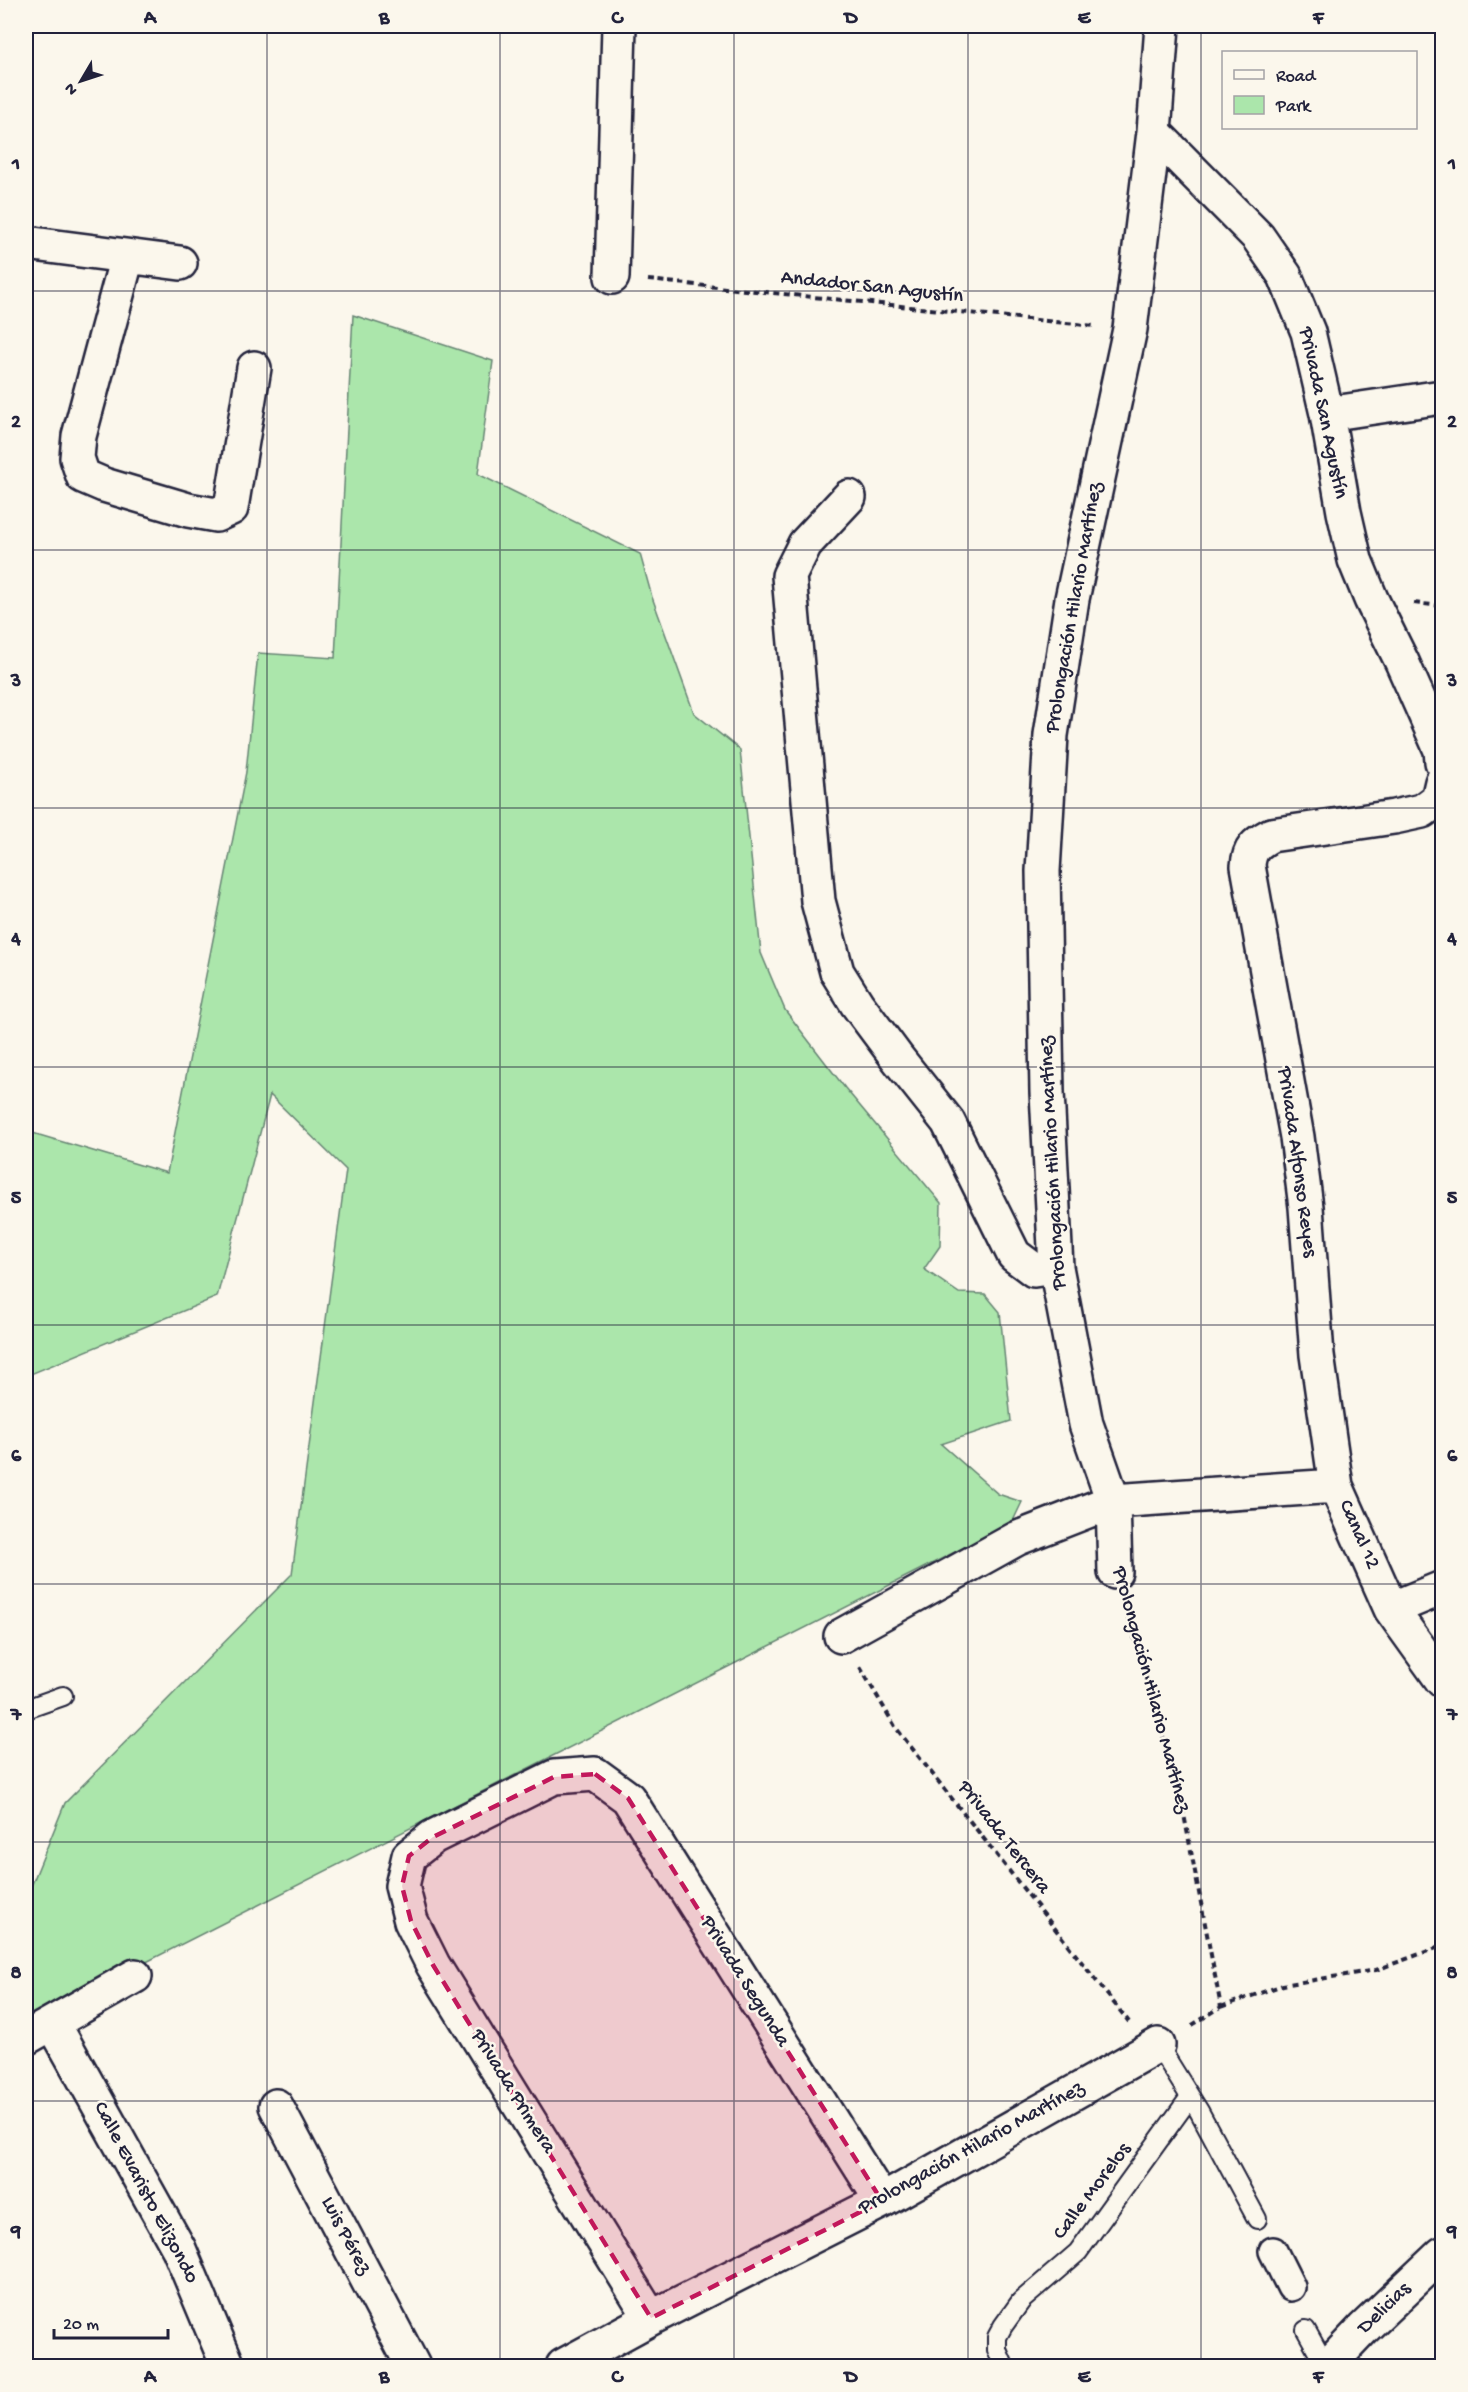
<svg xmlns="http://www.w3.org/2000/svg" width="1468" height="2392" font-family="'Gochi Hand',sans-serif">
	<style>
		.green { fill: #abe6ab; stroke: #668473; stroke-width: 1.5 }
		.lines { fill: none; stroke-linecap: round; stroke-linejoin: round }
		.service-casing { stroke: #22223b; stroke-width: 22 }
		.pedestrian-casing { stroke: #22223b; stroke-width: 32 }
		.minor-casing { stroke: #22223b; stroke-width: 38 }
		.path { stroke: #22223b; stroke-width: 4; stroke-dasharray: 6 4.5; stroke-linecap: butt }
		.service { stroke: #fbf7ec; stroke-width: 18 }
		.pedestrian { stroke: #fbf7ec; stroke-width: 27 }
		.minor { stroke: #fbf7ec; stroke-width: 33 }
		.marked { fill: #c2185b; fill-opacity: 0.2; stroke: #c2185b; stroke-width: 4.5; stroke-dasharray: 12 8; stroke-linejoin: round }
		.grid { fill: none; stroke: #22223b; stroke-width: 1.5; stroke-opacity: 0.55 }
		.labels { text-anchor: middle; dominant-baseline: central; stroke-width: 5; stroke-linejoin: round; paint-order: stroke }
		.street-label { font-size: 21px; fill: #22223b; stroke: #fbf7ec }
		.neatline { fill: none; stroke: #22223b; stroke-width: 2 }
		.grid-label { font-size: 20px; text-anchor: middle; font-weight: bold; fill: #22223b }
	</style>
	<rect width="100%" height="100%" fill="#fbf7ec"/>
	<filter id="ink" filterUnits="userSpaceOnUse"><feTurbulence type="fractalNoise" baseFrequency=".0167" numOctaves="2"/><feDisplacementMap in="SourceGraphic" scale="12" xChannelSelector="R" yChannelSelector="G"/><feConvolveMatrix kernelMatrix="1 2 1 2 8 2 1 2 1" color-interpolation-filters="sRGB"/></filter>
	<g filter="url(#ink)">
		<!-- green -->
		<path class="green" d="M 353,315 L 493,361 L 478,474 L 640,554 L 652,597 L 694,713 L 740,750 L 761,953 L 785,1010 L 845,1088 L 941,1203 L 940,1246 L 924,1269 L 959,1293 L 985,1294 L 1000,1312 L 1011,1421 L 941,1444 L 998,1494 L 1022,1502 L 1012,1523 L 26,2023 L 26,1899 L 65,1803 L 292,1574 L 346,1170 L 270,1095 L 217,1297 L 26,1376 L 26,1131 L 167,1173 L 246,772 L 258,653 L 335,658 Z"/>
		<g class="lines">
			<defs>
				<path id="service" d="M 26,1709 L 63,1696
					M 1158,2045 L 1199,2111 L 1257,2219
					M 1306,2330 L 1326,2366
					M 1004,2366 L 997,2350 L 997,2337 L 1003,2326 L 1021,2301 L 1078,2252 L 1190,2097"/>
				<path id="pedestrian" d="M 1273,2251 L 1291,2287"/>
				<path id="minor" d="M 1154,132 L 1258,237 L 1285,276 L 1308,332 L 1327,414 L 1344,512 L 1355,560 L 1371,599 L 1402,662 L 1441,750 L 1442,762
					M 26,243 L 180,263
					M 127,257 L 79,436 L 77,458 L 83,476 L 104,485 L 188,510 L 216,515 L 231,508 L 254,368
					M 612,277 L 619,26
					M 1327,414 L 1442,397
					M 849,497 L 805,544 L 789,576 L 818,901 L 837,972 L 857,1004 L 898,1059 L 948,1122 L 1014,1255 L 1034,1270 L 1056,1267
					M 1336,1486 L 1317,1355 L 1306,1207 L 1297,1137 L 1248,866 C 1249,849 1256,843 1271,835 L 1394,817 L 1422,811 L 1438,799 L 1442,782
					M 1115,1572 L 1113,1501 L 1086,1424 L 1056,1267 L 1047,1092 L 1043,871 L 1051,735 L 1072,599 L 1130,329 L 1154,132 L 1162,26
					M 1391,1609 L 1442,1588
					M 841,1636 L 1018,1538 L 1113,1501 L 1336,1486 L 1391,1609 L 1442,1680
					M 53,2023 L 179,2249 L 228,2366
					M 26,2038 L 135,1976
					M 276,2106 L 413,2366
					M 651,2318 L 433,1965 L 411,1921 L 402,1886 L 409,1856 L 433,1837 L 554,1777 L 595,1774 L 628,1798 L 882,2201
					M 563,2366 L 651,2318 L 882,2201 L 1158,2045
					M 1328,2366 L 1363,2329 L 1442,2254"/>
			</defs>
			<!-- service casing -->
			<use href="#service" class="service-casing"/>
			<!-- pedestrian casing -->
			<use href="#pedestrian" class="pedestrian-casing"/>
			<!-- minor casing -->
			<use href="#minor" class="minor-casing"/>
			<!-- path -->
			<path class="path" d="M 648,280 L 1095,326
				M 1414,603 L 1442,606
				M 1125,1606 L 1181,1799 L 1221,2007 L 1189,2027
				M 860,1667 L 896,1728 L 1129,2022
				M 1221,2007 L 1283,1985 L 1376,1970 L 1442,1946"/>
			<!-- service -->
			<use href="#service" class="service"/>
			<!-- pedestrian -->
			<use href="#pedestrian" class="pedestrian"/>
			<!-- minor -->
			<use href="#minor" class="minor"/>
		</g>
	</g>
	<!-- marked area -->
	<path class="marked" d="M 595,1774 L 628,1798 L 882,2201 L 651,2318 L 433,1965 L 411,1921 L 402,1886 L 409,1856 L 433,1837 L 554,1777 Z"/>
	<!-- grid -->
	<path class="grid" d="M 267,26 L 267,2366M 500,26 L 500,2366M 734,26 L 734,2366M 968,26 L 968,2366M 1201,26 L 1201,2366M 26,291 L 1442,291M 26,550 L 1442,550M 26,808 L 1442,808M 26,1067 L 1442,1067M 26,1325 L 1442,1325M 26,1584 L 1442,1584M 26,1842 L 1442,1842M 26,2101 L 1442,2101"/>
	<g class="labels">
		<!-- street labels -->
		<g class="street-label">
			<text transform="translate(872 288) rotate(6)">Andador San Agustín</text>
			<text transform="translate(1322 413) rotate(78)">Privada San Agustín</text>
			<text transform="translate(1075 608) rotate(-80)">Prolongación Hilario Martínez</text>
			<text transform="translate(1296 1162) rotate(82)">Privada Alfonso Reyes</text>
			<text transform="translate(1054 1163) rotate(-93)">Prolongación Hilario Martínez</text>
			<text transform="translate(1358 1535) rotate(66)">Canal 12</text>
			<text transform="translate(1150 1690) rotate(75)">Prolongación Hilario Martínez</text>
			<text transform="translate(1003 1838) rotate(52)">Privada Tercera</text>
			<text transform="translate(744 1982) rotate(58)">Privada Segunda</text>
			<text transform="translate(512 2092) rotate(58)">Privada Primera</text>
			<text transform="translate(972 2149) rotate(-29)">Prolongación Hilario Martínez</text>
			<text transform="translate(1093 2192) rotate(-53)">Calle Morelos</text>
			<text transform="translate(145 2193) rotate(62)">Calle Evaristo Elizondo</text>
			<text transform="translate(345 2236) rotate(62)">Luis Pérez</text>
			<text transform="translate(1385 2309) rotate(-44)">Delicias</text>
		</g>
	</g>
	<!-- margin -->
	<rect width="1468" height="2392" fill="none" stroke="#fbf7ec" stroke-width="66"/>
	<!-- legend -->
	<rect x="1222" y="51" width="195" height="78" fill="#fbf7ec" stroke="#a4a2a5" stroke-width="1.5"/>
	<rect x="1234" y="70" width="30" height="9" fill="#fbf7ec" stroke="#a4a2a5" stroke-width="1.5"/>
	<text x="1276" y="81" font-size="18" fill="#22223b">Road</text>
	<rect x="1234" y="96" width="30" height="18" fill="#abe6ab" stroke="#a4a2a5" stroke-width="1.5"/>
	<text x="1276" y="111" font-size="18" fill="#22223b">Park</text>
	<!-- north arrow -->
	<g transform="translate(81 81) rotate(231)" stroke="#fbf7ec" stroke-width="4.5" paint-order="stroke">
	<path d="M0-4.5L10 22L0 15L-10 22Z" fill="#22223b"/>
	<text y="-9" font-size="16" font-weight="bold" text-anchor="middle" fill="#22223b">N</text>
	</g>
	<!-- scale -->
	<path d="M54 2329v9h114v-9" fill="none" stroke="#22223b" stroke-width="3"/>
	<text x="63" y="2329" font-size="18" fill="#22223b" stroke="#fbf7ec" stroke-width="4.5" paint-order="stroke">20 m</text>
	<rect x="33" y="33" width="1402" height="2326" class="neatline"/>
	<g class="grid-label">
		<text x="150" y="23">A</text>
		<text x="384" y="23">B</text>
		<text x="617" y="23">C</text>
		<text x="851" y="23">D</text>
		<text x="1084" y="23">E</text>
		<text x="1318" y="23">F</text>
		<text x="16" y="169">1</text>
		<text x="1452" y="169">1</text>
		<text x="16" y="427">2</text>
		<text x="1452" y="427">2</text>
		<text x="16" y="686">3</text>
		<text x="1452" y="686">3</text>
		<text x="16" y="944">4</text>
		<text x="1452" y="944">4</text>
		<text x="16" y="1203">5</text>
		<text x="1452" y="1203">5</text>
		<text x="16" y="1461">6</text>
		<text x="1452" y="1461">6</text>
		<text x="16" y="1720">7</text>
		<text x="1452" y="1720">7</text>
		<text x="16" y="1978">8</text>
		<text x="1452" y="1978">8</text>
		<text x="16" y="2237">9</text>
		<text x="1452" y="2237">9</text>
		<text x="150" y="2382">A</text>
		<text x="384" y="2382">B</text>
		<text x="617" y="2382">C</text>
		<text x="851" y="2382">D</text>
		<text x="1084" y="2382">E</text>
		<text x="1318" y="2382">F</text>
	</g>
</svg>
